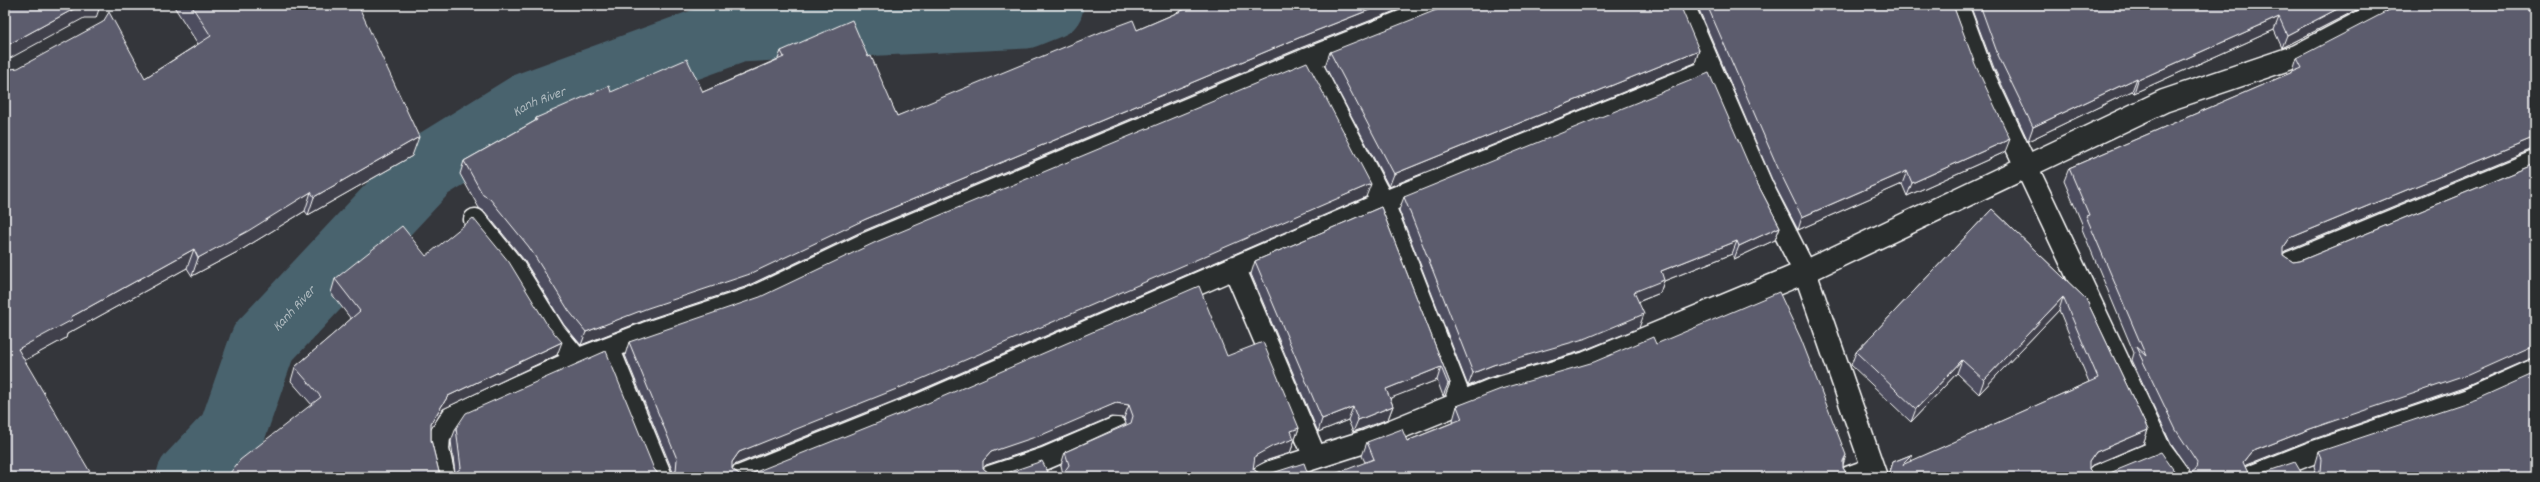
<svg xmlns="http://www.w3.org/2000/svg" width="2540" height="482" font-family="Dekko,sans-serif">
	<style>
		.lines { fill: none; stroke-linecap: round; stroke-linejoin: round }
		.river { stroke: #4a636e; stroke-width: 67 }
		.minor-casing { stroke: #fff; stroke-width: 25 }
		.minor { stroke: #2a2d2e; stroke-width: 22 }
		.wall { fill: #4e4e5e; stroke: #fff; fill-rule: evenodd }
		.shaded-wall { fill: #40404c; stroke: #fff }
		.building { fill: #5b5b6d; stroke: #fff; fill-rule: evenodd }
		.labels { text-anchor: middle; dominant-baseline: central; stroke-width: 3; stroke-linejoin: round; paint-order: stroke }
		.water-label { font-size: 14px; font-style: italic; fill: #aeb9be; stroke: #2a2d2e }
	</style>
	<rect width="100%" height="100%" fill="#34363b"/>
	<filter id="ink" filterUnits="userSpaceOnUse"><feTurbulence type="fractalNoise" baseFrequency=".025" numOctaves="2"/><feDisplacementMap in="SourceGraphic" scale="8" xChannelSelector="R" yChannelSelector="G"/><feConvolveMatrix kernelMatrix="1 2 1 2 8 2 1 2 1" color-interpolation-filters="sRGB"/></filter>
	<g filter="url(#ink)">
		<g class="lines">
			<!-- river -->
			<path class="river" id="s1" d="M 190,477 L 232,432 L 263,343 L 427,168 L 529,105 L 738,29 L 1025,15 L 1050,5"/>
			<defs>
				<path id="minor" d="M 1444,5 L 1308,59 L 1383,203 L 1461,402
					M 1683,5 L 1762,187 L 1805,272 L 1876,477
					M 1957,5 L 1982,73 L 2160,450 L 2096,477
					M 475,220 L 514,268 L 554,332 L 577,360 L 647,333 L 750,299 L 866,244 L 1308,59
					M 2290,263 L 2535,162
					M 1234,267 L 1315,457
					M 609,350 L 661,477
					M 2160,450 L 2180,477
					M 444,477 L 438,450 L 439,437 L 453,416 L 577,360
					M 739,477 L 919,405 L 1383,203 L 1711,70
					M 990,477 L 1044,459 L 1116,428
					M 1260,477 L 1273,471 L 1367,441 L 1492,390 L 1586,363 L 1805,272 L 2164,101 L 2297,56 L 2393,5
					M 1850,477 L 1872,469
					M 2251,477 L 2309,454 L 2468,400 L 2535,370"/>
			</defs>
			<!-- minor casing -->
			<use href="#minor" class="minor-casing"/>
			<!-- minor -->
			<use href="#minor" class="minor"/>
		</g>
		<!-- wall -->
		<path class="wall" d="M 173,5 L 358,5 L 412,156 L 308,215 L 305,211 L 241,250 L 192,276 L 187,268 L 67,334 L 66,338 L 25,360 L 5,477 L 11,69 L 145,78 L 198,44 Z
			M 1195,5 L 1410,5 L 1303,47 L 861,232 L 745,287 L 643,321 L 581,345 L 564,325 L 524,260 L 485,212 L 479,208 L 460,174 L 464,161 L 535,121 L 536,118 L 611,92 L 703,92 L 778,59 L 781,51 L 868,57 L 897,116 L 1137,30 Z
			M 1697,5 L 1953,5 L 2005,152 L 1907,196 L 1902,184 L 1798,230 L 1773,182 Z
			M 1970,5 L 2366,5 L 2282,48 L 2274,30 L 2134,93 L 2132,91 L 2028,141 L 1994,68 Z
			M 2535,5 L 2535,151 L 2530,150 L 2285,251 L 2283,254 L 2283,255 L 2293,262 L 2300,261 L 2535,164 L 2535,358 L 2530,359 L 2463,388 L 2305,442 L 2246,465 L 2245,467 L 2248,473 L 2254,476 L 2302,474 L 2309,476 L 2316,473 L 2314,466 L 2318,452 L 2535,477 L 1878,476 L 1885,476 L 1889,473 L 1893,462 L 1913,454 L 1910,462 L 2089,382 L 2059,310 L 1979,394 L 1957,373 L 1911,422 L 1851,365 L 1856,352 L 1992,209 L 2086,299 L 2148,430 L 2143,444 L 2091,466 L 2089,468 L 2089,469 L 2094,474 L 2105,475 L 2175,472 L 2187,476 L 2191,473 L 2171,444 L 2132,360 L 2134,353 L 2082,229 L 2083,226 L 2064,181 L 2069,168 L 2293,72 L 2293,71 L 2297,58 Z
			M 1699,50 L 1695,63 L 1389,187 L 1325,66 L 1330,52 Z
			M 1755,179 L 1780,227 L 1775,240 L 1734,259 L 1732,254 L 1664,281 L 1660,293 L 1638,302 L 1639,328 L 1582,351 L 1488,378 L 1468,386 L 1399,210 L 1404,197 Z
			M 1366,197 L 914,393 L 734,465 L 732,468 L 732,469 L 742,476 L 748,475 L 1227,356 L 1299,428 L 1290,453 L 1268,460 L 1253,468 L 1253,469 L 1263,476 L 227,477 L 312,405 L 291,381 L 295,367 L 351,319 L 331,293 L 335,279 L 426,256 L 557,355 L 443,409 L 431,428 L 431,440 L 439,472 L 451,476 L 455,473 L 451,441 L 456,428 L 654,469 L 658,474 L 670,475 L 672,474 L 673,472 L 625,355 L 629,342 ZM 1111,417 L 1124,418 L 1126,424 L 1065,452 L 1061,465 L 1063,474 L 1062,475 L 1049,474 L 992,476 L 983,468 L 986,465 L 1040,447 Z
			M 1381,207 L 1450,383 L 1445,396 L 1443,396 L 1437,380 L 1390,398 L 1393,406 L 1388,419 L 1353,432 L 1348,420 L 1318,432 L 1251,274 L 1255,261 Z
			M 1656,344 L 1846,455 L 1843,465 L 1843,468 L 1847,474 L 1365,462 L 1362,456 L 1367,442 L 1407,441 L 1454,422 L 1453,420 L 1457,406 Z"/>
		<!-- shaded-wall -->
		<path class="shaded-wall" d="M 81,5 L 102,5 L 100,6 L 96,18 L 84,18 L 5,61 L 5,47 L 6,46 Z
			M 1382,5 L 1410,5 L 1303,47 L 861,232 L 745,287 L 643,321 L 581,345 L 586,332 L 866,219 L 1308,34 Z
			M 2345,5 L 2366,5 L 2282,48 L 2287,35 Z
			M 2279,17 L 2274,30 L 2134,93 L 2138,80 Z
			M 1699,50 L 1695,63 L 1389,187 L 1394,174 Z
			M 2137,78 L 2132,91 L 2028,141 L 2033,127 Z
			M 419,137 L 412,156 L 308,215 L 314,197 Z
			M 2535,137 L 2530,150 L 2285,251 L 2278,261 L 2283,248 L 2290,238 Z
			M 2010,139 L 2005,152 L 1907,196 L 1912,183 Z
			M 1907,171 L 1902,184 L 1798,230 L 1802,217 Z
			M 1371,184 L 1366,197 L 914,393 L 734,465 L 727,475 L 732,462 L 739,452 Z
			M 311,192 L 305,211 L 241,250 L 192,276 L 198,258 Z
			M 1780,227 L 1775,240 L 1734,259 L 1739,246 Z
			M 1737,241 L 1732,254 L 1664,281 L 1660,293 L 1630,305 L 1634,292 L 1661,271 Z
			M 194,249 L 187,268 L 67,334 L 66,338 L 11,368 L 18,349 L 71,317 Z
			M 2063,297 L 2059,310 L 1979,394 L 1984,380 Z
			M 1644,314 L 1639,328 L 1582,351 L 1488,378 L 1468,386 L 1473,373 L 1493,365 Z
			M 562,342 L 557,355 L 443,409 L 427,436 L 431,423 L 448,396 Z
			M 2535,345 L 2535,358 L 2530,359 L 2463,388 L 2305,442 L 2246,465 L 2239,476 L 2243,462 L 2251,452 L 2310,429 Z
			M 1962,360 L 1957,373 L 1911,422 L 1916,409 Z
			M 1441,367 L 1437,380 L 1381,402 L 1386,389 Z
			M 1450,383 L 1445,396 L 1443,396 L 1448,384 Z
			M 1116,403 L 1129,405 L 1124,418 L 1111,417 L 1040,447 L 986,465 L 978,474 L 983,461 L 991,452 Z
			M 1393,406 L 1388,419 L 1353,432 L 1358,420 Z
			M 1353,407 L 1348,420 L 1318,432 L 1322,419 Z
			M 1299,428 L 1290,453 L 1268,460 L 1250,470 L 1255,456 L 1291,431 Z
			M 2148,430 L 2143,444 L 2091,466 L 2084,475 L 2089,462 L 2096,452 Z
			M 1913,454 L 1908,467 L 1902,465 Z"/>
		<!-- building -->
		<path class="building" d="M 5,5 L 81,5 L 6,46 L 5,47 Z
			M 191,5 L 358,5 L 419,137 L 314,197 L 311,192 L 248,231 L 198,258 L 194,249 L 71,317 L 72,320 L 18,349 L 93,477 L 5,477 L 5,65 L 11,69 L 18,68 L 103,22 L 109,12 L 145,78 L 211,36 Z
			M 1195,5 L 1382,5 L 1308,34 L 866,219 L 750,274 L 648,308 L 586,332 L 569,311 L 529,247 L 490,199 L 483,195 L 464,161 L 537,120 L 536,118 L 609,86 L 611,92 L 687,59 L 703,92 L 784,57 L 781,51 L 852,20 L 868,57 L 871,56 L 897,116 L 1106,30 L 1133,20 L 1137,30 Z
			M 1449,5 L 1680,5 L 1699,50 L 1394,174 L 1330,52 Z
			M 1707,5 L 1953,5 L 1975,64 L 2010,139 L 1912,183 L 1907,171 L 1802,217 L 1778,168 Z
			M 1980,5 L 2345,5 L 2287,35 L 2279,17 L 2138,80 L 2137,78 L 2033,127 L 1998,55 Z
			M 2399,5 L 2535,5 L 2535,137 L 2290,238 L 2283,248 L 2283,255 L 2293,262 L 2300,261 L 2535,164 L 2535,345 L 2468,375 L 2310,429 L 2251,452 L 2243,462 L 2248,473 L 2254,476 L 2295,462 L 2302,474 L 2309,476 L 2320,471 L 2321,459 L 2318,452 L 2477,399 L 2535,373 L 2535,477 L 1857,477 L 1871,471 L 1878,476 L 1885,476 L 1890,472 L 1893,462 L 1913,454 L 1902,465 L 2098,378 L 2063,297 L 1984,380 L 1962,360 L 1916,409 L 1856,352 L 1992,209 L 2086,299 L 2148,430 L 2096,452 L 2089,462 L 2089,469 L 2094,474 L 2105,475 L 2161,452 L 2175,472 L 2187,476 L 2196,469 L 2197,462 L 2176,430 L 2136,347 L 2146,356 L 2086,216 L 2089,215 L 2069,168 L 2302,68 L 2297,58 Z
			M 1307,62 L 1371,184 L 919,380 L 739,452 L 732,462 L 732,469 L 742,476 L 748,475 L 928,403 L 1199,286 L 1227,356 L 1263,342 L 1299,428 L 1291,431 L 1294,439 L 1273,446 L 1255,456 L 1253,469 L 1263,476 L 1304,463 L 1309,477 L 227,477 L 240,460 L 321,397 L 295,367 L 360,311 L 335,279 L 402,226 L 426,256 L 473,218 L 509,262 L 548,326 L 562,342 L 448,396 L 431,423 L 431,440 L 439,472 L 451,476 L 461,468 L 456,428 L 466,413 L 606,351 L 654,469 L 658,474 L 670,475 L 676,471 L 677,459 L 629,342 L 760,297 L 876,242 ZM 1116,403 L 1129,405 L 1133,416 L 1131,423 L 1065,452 L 1069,465 L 1062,475 L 1049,474 L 1042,461 L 998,476 L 992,476 L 983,468 L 983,461 L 991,452 L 1044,434 Z
			M 1709,73 L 1755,179 L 1780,227 L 1739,246 L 1737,241 L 1661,271 L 1664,280 L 1634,292 L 1644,314 L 1587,338 L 1493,365 L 1473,373 L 1404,197 Z
			M 1381,207 L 1450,383 L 1448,384 L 1441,367 L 1386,389 L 1393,406 L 1358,420 L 1353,407 L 1322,419 L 1255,261 Z
			M 1779,292 L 1801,339 L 1846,455 L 1843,461 L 1843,468 L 1847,474 L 1853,476 L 1852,477 L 1327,477 L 1374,459 L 1367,442 L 1402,429 L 1407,441 L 1462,419 L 1457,406 L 1501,389 L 1594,362 L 1653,337 L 1656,344 Z"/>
	</g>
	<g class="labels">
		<!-- water labels -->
		<g class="water-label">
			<text stroke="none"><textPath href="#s1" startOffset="526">Kanh River</textPath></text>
			<text stroke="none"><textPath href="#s1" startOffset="202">Kanh River</textPath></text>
		</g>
	</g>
	<!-- margin -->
	<rect width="2540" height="482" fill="none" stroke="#2a2d2e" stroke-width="20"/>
	<rect x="10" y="10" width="2520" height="462" fill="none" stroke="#fff" stroke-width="1.5" filter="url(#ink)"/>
</svg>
